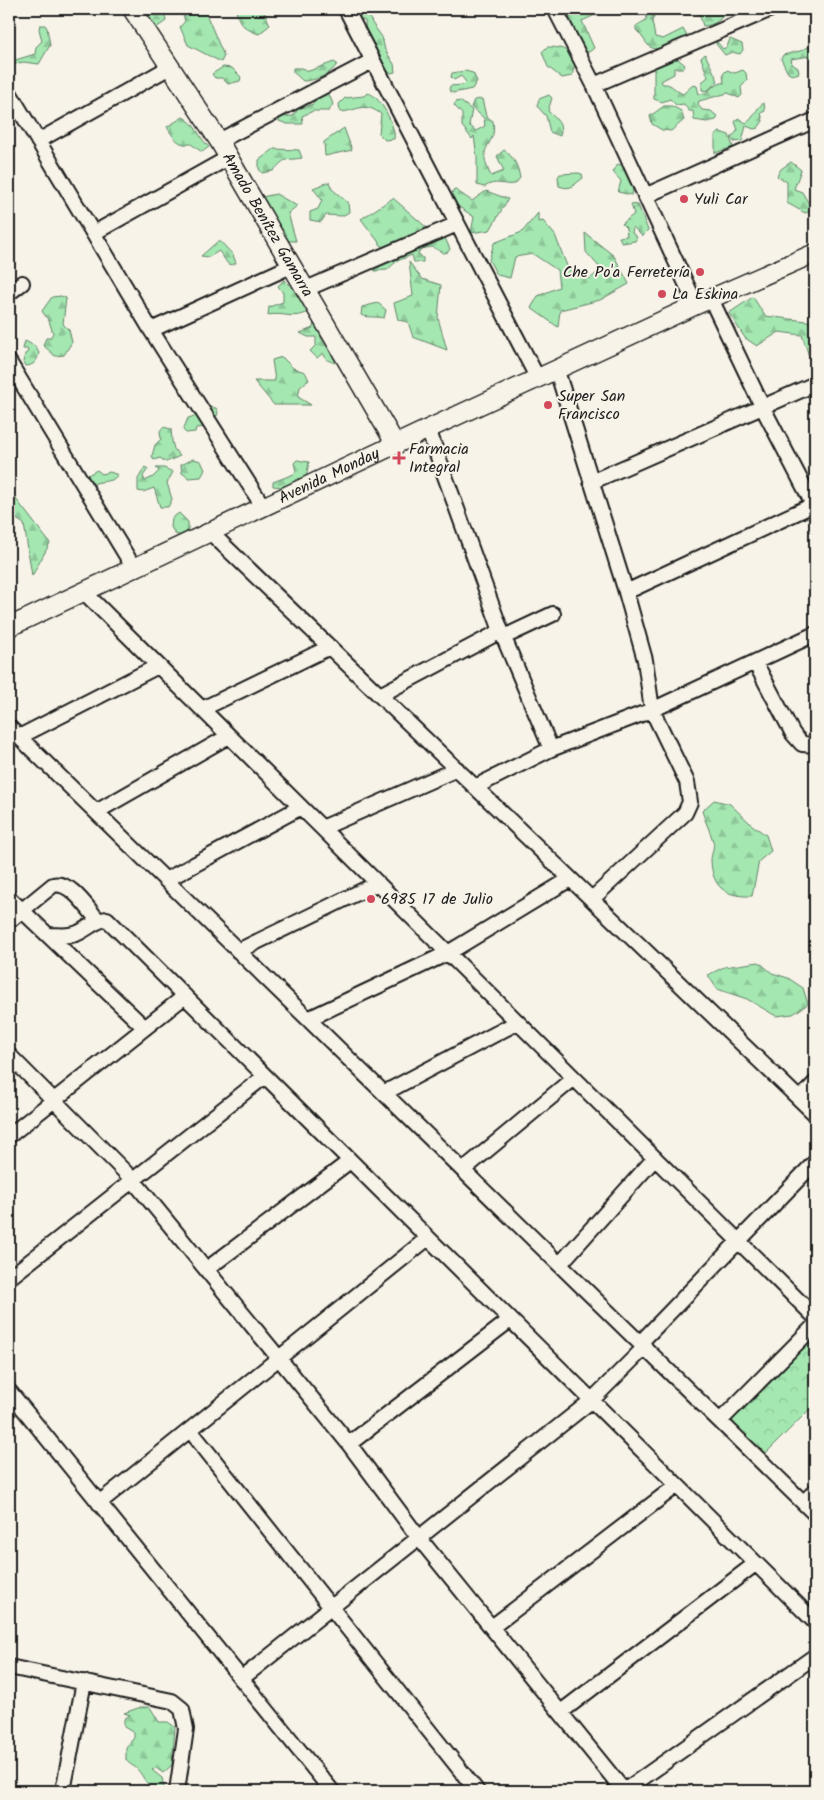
<svg xmlns="http://www.w3.org/2000/svg" width="824" height="1800" font-family="Kalam,sans-serif">
	<style>
		.forest { fill: url(#forest-firs); stroke: #608266 }
		.park { fill: url(#park-crowns); stroke: #608266 }
		.lines { fill: none; stroke-linecap: round; stroke-linejoin: round }
		.minor-casing { stroke: #1c1c1c; stroke-width: 18 }
		.major-casing { stroke: #1c1c1c; stroke-width: 21 }
		.minor { stroke: #f7f3e8; stroke-width: 14 }
		.major { stroke: #f7f3e8; stroke-width: 18 }
		.poi-dot { fill: #d1495b; stroke: #f7f3e8; stroke-width: 2 }
		.labels { text-anchor: middle; dominant-baseline: central; stroke-width: 4; stroke-linejoin: round; paint-order: stroke }
		.poi-label { font-size: 16px; fill: #1c1c1c; stroke: #f7f3e8; text-anchor: start }
		.street-label { font-size: 16px; fill: #1c1c1c; stroke: #f7f3e8 }
	</style>
	<defs>
		<pattern id="forest-firs" width="22" height="20" patternUnits="userSpaceOnUse" patternTransform="scale(1.25)"><rect width="22" height="20" fill="#a4e7b1"/><path d="M5 1l3.5 6h-7zM16 11l3.5 6h-7z" fill="#8dc698"/></pattern>
		<pattern id="park-crowns" width="20" height="18" patternUnits="userSpaceOnUse" patternTransform="scale(1.25)"><rect width="20" height="18" fill="#a4e7b1"/><path d="M2 6a3 3 0 1 1 6 0M12 15a3 3 0 1 1 6 0" fill="none" stroke="#8dc698"/></pattern>
	</defs>
	<rect width="100%" height="100%" fill="#f7f3e8"/>
	<filter id="ink" filterUnits="userSpaceOnUse"><feTurbulence type="fractalNoise" baseFrequency=".02" numOctaves="2"/><feDisplacementMap in="SourceGraphic" scale="10" xChannelSelector="R" yChannelSelector="G"/><feConvolveMatrix kernelMatrix="1 2 1 2 8 2 1 2 1" color-interpolation-filters="sRGB"/></filter>
	<g filter="url(#ink)">
		<!-- forest -->
		<path class="forest" d="M 143,9 L 148,9 L 150,13 L 164,9 L 166,21 L 156,28 L 149,22 Z
			M 185,9 L 204,9 L 224,56 L 221,62 L 188,45 L 180,27 L 185,21 L 183,15 Z
			M 236,9 L 263,9 L 270,25 L 259,34 C 246,30 237,23 236,9 Z
			M 352,9 L 367,9 L 372,23 L 382,37 L 385,50 L 394,64 L 395,72 L 391,73 C 379,69 380,56 375,46 C 369,35 365,35 365,21 L 358,18 Z
			M 564,9 L 608,9 L 582,21 L 594,48 L 589,52 L 580,50 L 563,12 Z
			M 698,9 L 726,9 C 724,19 713,26 703,26 Z
			M 648,12 L 654,16 L 652,21 L 655,37 L 663,39 L 683,29 L 687,36 C 679,42 657,54 649,46 C 644,41 642,35 636,30 L 636,26 L 646,20 Z
			M 40,25 L 45,25 L 47,28 L 50,45 L 39,64 L 23,62 L 12,65 L 9,62 L 35,54 L 36,47 L 42,41 L 39,29 Z
			M 730,39 L 742,44 L 743,50 L 740,54 L 732,52 L 725,55 L 716,44 L 717,42 L 723,49 L 727,47 Z
			M 815,44 L 815,61 L 811,60 L 810,56 L 791,59 L 792,64 L 798,68 L 799,73 L 792,75 L 788,73 L 781,59 L 783,55 L 800,51 Z
			M 547,47 C 562,47 569,49 575,63 L 572,76 L 562,78 L 548,67 L 542,52 Z
			M 705,54 L 718,81 L 707,91 L 702,90 L 702,82 L 708,77 L 701,58 Z
			M 664,59 L 678,59 L 685,65 L 683,68 L 674,68 L 674,74 L 661,81 L 663,84 C 672,83 675,91 683,94 L 693,85 L 697,86 L 699,94 L 707,93 L 712,87 L 724,82 L 723,74 L 727,70 L 735,73 L 743,70 L 746,73 L 747,81 L 741,87 L 742,95 L 739,98 L 728,93 L 699,101 L 698,105 L 702,110 L 711,111 L 718,117 L 716,120 L 707,122 L 694,120 L 693,111 L 689,111 L 684,104 L 676,105 L 670,99 L 662,102 L 654,99 L 654,65 Z
			M 334,62 L 337,64 C 331,75 314,81 303,81 L 293,72 L 293,68 L 301,68 L 309,71 Z
			M 223,67 L 232,68 L 241,77 L 240,81 L 228,84 L 222,78 L 215,78 L 212,74 Z
			M 465,71 L 473,73 L 477,81 L 472,89 L 453,93 L 449,90 L 450,86 L 463,85 L 466,82 L 461,76 L 454,80 L 451,77 L 452,73 Z
			M 328,92 L 333,104 L 329,111 L 313,111 L 302,116 L 303,124 L 287,124 L 279,121 L 280,117 L 293,116 L 298,109 L 313,104 L 316,96 Z
			M 367,93 C 379,93 397,128 394,139 L 385,140 L 379,134 L 381,114 C 363,101 358,111 340,112 L 339,104 L 345,98 L 364,96 Z
			M 549,95 L 552,98 L 548,111 C 555,118 564,124 560,136 L 550,132 L 546,116 L 537,106 L 539,99 Z
			M 482,99 L 486,116 L 493,121 C 498,148 474,142 491,176 L 504,171 L 497,156 L 504,150 C 514,157 518,166 520,178 L 515,184 C 503,186 497,179 484,187 L 477,185 L 477,157 L 474,136 L 472,139 L 462,126 L 462,114 L 454,105 L 456,102 L 460,101 L 472,110 L 469,125 L 476,131 L 485,126 L 484,118 L 471,107 L 474,100 Z
			M 764,103 L 765,111 L 761,113 L 763,121 L 758,128 L 754,129 L 746,126 L 742,141 L 734,142 L 731,138 L 738,130 L 735,122 L 738,118 L 746,123 C 755,118 755,108 764,103 Z
			M 664,106 L 672,106 L 681,111 L 684,120 L 671,131 L 662,130 L 652,124 L 650,116 Z
			M 183,117 C 197,124 198,137 209,147 L 202,152 L 191,144 C 178,146 174,138 167,127 Z
			M 344,128 L 352,150 L 325,156 L 324,142 Z
			M 720,132 L 729,135 L 733,147 L 715,153 L 715,135 Z
			M 274,149 L 299,150 L 302,158 C 284,161 287,156 273,171 L 262,173 L 259,169 L 259,160 Z
			M 791,162 L 801,170 L 794,189 L 802,192 L 812,209 L 809,212 L 805,213 L 787,203 L 787,182 L 777,176 L 781,169 Z
			M 618,164 L 625,167 C 628,175 635,185 632,195 L 618,192 L 621,181 L 613,172 Z
			M 578,173 L 582,174 L 583,178 C 574,184 572,191 559,186 L 558,177 L 560,174 Z
			M 329,182 L 332,189 L 348,203 L 349,212 L 342,216 L 326,215 L 321,222 L 310,220 L 310,212 L 318,209 L 322,200 L 313,188 Z
			M 454,189 L 472,201 L 486,191 L 508,199 L 490,230 L 471,233 L 474,217 L 449,200 Z
			M 276,194 L 297,206 L 288,213 L 296,241 L 285,241 L 262,197 Z
			M 393,198 L 427,228 L 384,249 L 361,219 Z
			M 631,204 L 638,205 L 648,230 L 642,236 L 633,227 L 632,233 L 637,237 L 635,241 L 622,243 L 619,237 L 627,236 L 626,228 L 622,224 L 634,214 Z
			M 538,213 L 538,222 L 543,221 L 555,235 L 567,266 L 590,279 L 601,269 L 586,252 L 585,233 L 614,256 L 629,284 L 600,300 L 560,310 L 558,327 L 531,308 L 538,296 L 559,287 L 557,270 L 533,254 L 515,257 L 510,278 L 497,275 L 489,260 L 494,243 L 522,232 Z
			M 445,238 L 450,249 L 448,252 L 444,253 L 432,247 L 421,249 L 418,253 L 423,258 L 423,262 L 414,262 L 412,255 L 397,261 L 387,270 L 375,271 L 373,267 L 429,242 Z
			M 217,242 L 221,242 L 233,255 L 236,263 L 232,265 L 228,264 L 219,251 L 209,257 L 201,256 Z
			M 409,262 L 422,279 L 441,285 L 438,318 L 447,350 L 413,337 L 408,322 L 398,320 L 394,303 L 413,296 Z
			M 284,280 L 290,286 L 297,290 L 309,312 C 291,320 285,312 268,315 L 269,307 L 283,302 L 283,293 L 278,286 Z
			M 61,296 L 66,298 L 63,324 L 69,330 L 72,342 L 64,355 L 55,356 L 43,345 L 46,338 L 50,338 L 53,333 L 49,321 L 42,311 L 52,297 Z
			M 753,297 L 765,316 L 815,322 L 815,354 L 809,356 L 802,335 L 779,332 L 757,346 L 745,338 L 729,313 Z
			M 378,303 L 386,310 L 384,318 C 376,316 366,318 361,315 L 362,307 Z
			M 314,322 L 322,322 L 321,338 L 334,347 L 335,363 L 327,360 L 323,353 L 317,358 L 310,351 L 316,345 L 316,337 L 308,337 L 300,333 L 313,328 Z
			M 25,341 L 35,346 L 39,353 C 37,361 34,366 25,366 L 23,362 L 25,354 L 28,352 L 27,349 L 23,349 Z
			M 282,357 L 293,368 L 305,372 L 309,380 L 300,387 L 298,397 L 311,405 L 274,405 L 254,381 L 275,381 L 272,360 Z
			M 207,407 L 216,408 L 218,412 L 217,416 L 209,416 L 208,427 L 196,428 L 195,432 L 186,433 L 183,430 L 188,418 L 201,414 Z
			M 163,427 L 171,429 L 172,441 L 174,449 L 180,456 L 166,462 L 160,458 L 154,460 L 152,456 L 155,445 L 161,439 L 160,431 Z
			M 193,459 L 201,461 L 205,470 L 201,477 L 189,478 L 182,473 L 181,465 Z
			M 297,460 L 309,462 L 306,478 L 282,487 L 273,486 L 273,482 L 294,474 L 296,471 L 294,463 Z
			M 145,467 L 148,469 L 143,476 L 145,481 L 153,477 L 159,471 L 156,468 L 164,468 L 173,472 L 167,483 L 172,499 L 168,507 L 160,507 L 154,488 L 143,492 L 138,491 L 138,479 Z
			M 97,470 L 102,474 L 110,472 L 118,475 L 112,480 L 95,483 L 92,491 L 86,476 Z
			M 9,490 L 50,543 L 32,576 L 24,524 L 9,514 Z
			M 179,513 L 188,522 L 188,530 L 182,536 L 175,534 L 171,527 L 172,518 Z
			M 714,800 L 730,804 L 752,825 L 766,835 L 771,851 L 759,861 L 752,896 C 726,897 712,888 711,860 C 711,854 715,847 713,841 C 710,831 705,821 702,811 Z
			M 759,962 L 772,973 L 788,978 L 803,988 L 808,1004 L 793,1014 L 776,1016 L 747,999 L 717,989 L 708,975 L 724,967 Z
			M 141,1707 L 150,1707 L 159,1722 L 168,1722 L 175,1727 L 172,1765 L 163,1773 L 156,1768 L 152,1770 L 162,1778 L 164,1787 C 147,1794 145,1776 136,1768 C 132,1765 129,1764 126,1760 L 126,1747 L 134,1738 L 134,1733 L 124,1727 L 124,1719 L 130,1715 L 124,1713 Z"/>
		<!-- park -->
		<path class="park" d="M 815,1331 L 815,1404 L 763,1456 L 728,1420 Z"/>
		<g class="lines">
			<defs>
				<path id="minor" d="M 346,9 L 538,379
					M 555,9 L 594,85 L 696,305
					M 594,85 L 771,9
					M 9,92 L 151,330 L 264,508
					M 38,141 L 170,67
					M 219,141 L 372,61
					M 645,196 L 815,120
					M 94,233 L 228,158
					M 306,289 L 457,224
					M 9,293 L 22,283
					M 711,299 L 763,408 L 815,508
					M 151,330 L 291,266
					M 9,362 L 134,568
					M 557,371 L 626,592 L 645,660 L 652,710 L 687,782 L 690,802 L 685,813 L 592,899
					M 428,429 L 501,631 L 551,749
					M 591,482 L 815,384
					M 211,533 L 815,1114
					M 83,591 L 815,1317
					M 626,592 L 813,505
					M 504,637 L 553,614
					M 755,662 L 793,734 L 802,744 L 815,745
					M 380,695 L 501,631
					M 202,709 L 330,647
					M 9,727 L 815,1514
					M 19,737 L 158,666
					M 475,787 L 551,749 L 652,710 L 815,634
					M 96,812 L 229,736
					M 322,828 L 457,769
					M 166,880 L 301,807
					M 9,898 L 145,1028
					M 9,921 L 53,885 C 71,881 87,908 98,920
					M 49,935 C 59,935 69,937 78,933 C 89,928 95,920 107,919 L 815,1622
					M 238,951 L 378,883
					M 308,1019 L 448,953 L 570,879
					M 9,1055 L 133,1180 L 349,1444 L 419,1538 L 624,1791
					M 384,1093 L 518,1022
					M 800,1099 L 815,1083
					M 9,1136 L 185,996
					M 463,1170 L 574,1078
					M 560,1264 L 655,1158
					M 207,1269 L 350,1161
					M 9,1278 L 265,1076
					M 640,1343 L 815,1162
					M 9,1391 L 332,1791
					M 720,1421 L 815,1325
					M 190,1430 L 477,1791
					M 349,1444 L 510,1320
					M 804,1502 L 815,1491
					M 99,1503 L 428,1238
					M 492,1627 L 676,1486
					M 9,1667 L 172,1701 L 182,1709 L 186,1729 L 177,1791
					M 241,1679 L 591,1401 L 645,1347
					M 561,1712 L 755,1564
					M 63,1791 L 84,1682
					M 624,1791 L 815,1656"/>
				<g id="major">
					<path id="s1" d="M 132,9 L 219,141 L 396,445"/>
					<path id="s2" d="M 9,627 L 428,429 L 696,305 L 815,253"/>
				</g>
			</defs>
			<!-- minor casing -->
			<use href="#minor" class="minor-casing"/>
			<!-- major casing -->
			<use href="#major" class="major-casing"/>
			<!-- minor -->
			<use href="#minor" class="minor"/>
			<!-- major -->
			<use href="#major" class="major"/>
		</g>
	</g>
	<!-- markers -->
	<g class="poi-dot">
		<circle cx="684" cy="199" r="5"/>
		<circle cx="700" cy="272" r="5"/>
		<circle cx="662" cy="294" r="5"/>
		<circle cx="548" cy="405" r="5"/>
		<path d="M396.5 450.5h5v5h5v5h-5v5h-5v-5h-5v-5h5z"/>
		<circle cx="371" cy="899" r="5"/>
	</g>
	<g class="labels">
		<!-- poi labels -->
		<g class="poi-label">
			<text x="694" y="199">Yuli Car</text>
			<text x="690" y="272" text-anchor="end">Che Po'a Ferretería</text>
			<text x="672" y="294">La Eskina</text>
			<text x="558" y="396">Super San<tspan x="558" dy="18">Francisco</tspan></text>
			<text x="409" y="449">Farmacia<tspan x="409" dy="18">Integral</tspan></text>
			<text x="381" y="899">6985 17 de Julio</text>
		</g>
		<!-- street labels -->
		<g class="street-label">
			<text stroke="none"><textPath href="#s1" startOffset="255">Amado Benítez Gamarra</textPath></text>
			<text stroke="none"><textPath href="#s2" startOffset="354">Avenida Monday</textPath></text>
		</g>
	</g>
	<!-- margin -->
	<rect width="824" height="1800" fill="none" stroke="#f7f3e8" stroke-width="30"/>
	<rect x="15" y="15" width="794" height="1770" fill="none" stroke="#1c1c1c" stroke-width="2" filter="url(#ink)"/>
</svg>
